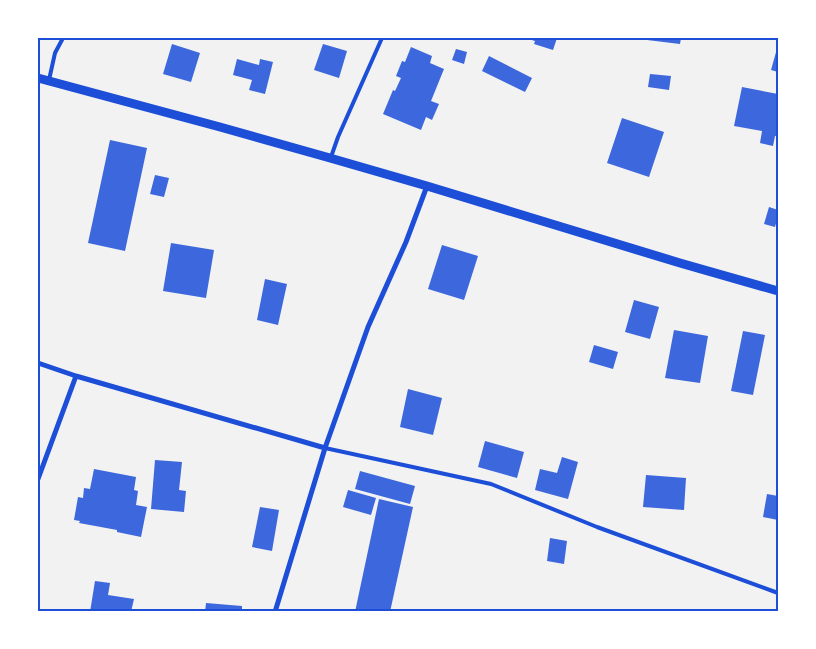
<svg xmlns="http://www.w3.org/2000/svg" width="816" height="649" font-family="Figtree,sans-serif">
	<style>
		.building { fill: #3d67dc }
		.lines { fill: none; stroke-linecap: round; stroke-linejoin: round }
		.service { stroke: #1d4ed8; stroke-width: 4 }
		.minor { stroke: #1d4ed8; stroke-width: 5 }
		.tertiary { stroke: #1d4ed8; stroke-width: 9 }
		.neatline { fill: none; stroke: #1d4ed8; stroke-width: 2 }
	</style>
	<rect width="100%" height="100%" fill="#f2f2f2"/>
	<!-- building -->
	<path class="building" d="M 525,38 L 557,38 L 553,50 L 534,44 L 535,41 Z
		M 647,38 L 681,38 L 680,44 L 647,40 Z
		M 172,44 L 200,53 L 191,82 L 163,74 Z
		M 323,44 L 347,51 L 339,78 L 314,70 Z
		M 778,45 L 778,72 L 771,70 Z
		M 411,47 L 432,56 L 430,63 L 444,69 L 431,101 L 439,104 L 432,120 L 426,117 L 421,130 L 383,114 L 393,90 L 395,91 L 401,78 L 396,76 L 402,61 L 405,62 Z
		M 456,49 L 467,52 L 464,64 L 452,60 Z
		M 489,56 L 532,78 L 525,92 L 482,71 Z
		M 237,59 L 259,65 L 260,59 L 273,62 L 265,94 L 249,90 L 252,80 L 233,75 Z
		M 650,74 L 671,76 L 669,90 L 648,87 Z
		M 742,87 L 778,94 L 778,136 L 775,136 L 773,146 L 760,143 L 762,131 L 734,126 Z
		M 622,118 L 664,132 L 649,177 L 607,163 Z
		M 110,140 L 147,148 L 125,251 L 88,243 Z
		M 155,175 L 169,178 L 164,197 L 150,194 Z
		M 769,207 L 778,210 L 778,216 L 775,227 L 764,224 Z
		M 171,243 L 214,250 L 206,298 L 163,291 Z
		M 442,245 L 478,256 L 464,300 L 428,289 Z
		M 265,279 L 287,284 L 278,325 L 257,320 Z
		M 634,300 L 659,307 L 650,339 L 625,332 Z
		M 674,330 L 708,336 L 700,383 L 665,378 Z
		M 743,331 L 765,335 L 753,395 L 731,391 Z
		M 594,345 L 618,352 L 613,369 L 589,362 Z
		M 408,389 L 442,398 L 433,435 L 400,427 Z
		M 485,441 L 524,452 L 517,478 L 478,467 Z
		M 562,457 L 578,462 L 568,499 L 535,490 L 540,469 L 557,473 Z
		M 155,460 L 182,462 L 179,490 L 186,491 L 184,512 L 151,509 Z
		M 94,469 L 136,477 L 134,490 L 138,491 L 136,505 L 147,507 L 141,537 L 117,532 L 117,530 L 79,523 L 80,521 L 74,520 L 78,497 L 83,498 L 84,488 L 90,489 Z
		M 360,471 L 415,486 L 410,504 L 355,489 Z
		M 646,475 L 686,478 L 684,510 L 643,507 Z
		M 348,490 L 376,498 L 371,515 L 343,507 Z
		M 767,494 L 778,496 L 778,520 L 763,517 Z
		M 379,499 L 413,507 L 390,612 L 355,612 Z
		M 260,507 L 279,510 L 272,551 L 252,547 Z
		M 550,538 L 567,541 L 564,564 L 547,561 Z
		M 95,581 L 110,583 L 108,595 L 134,599 L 131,612 L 90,612 Z
		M 206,603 L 242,606 L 242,612 L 205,612 Z"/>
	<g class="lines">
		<!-- service -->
		<path class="service" d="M 49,80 L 55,53 L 63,38
			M 331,157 L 338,137 L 382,38
			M 325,448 L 491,484 L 597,527 L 778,593"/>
		<!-- minor -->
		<path class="minor" d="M 38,363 L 76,376 L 325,448
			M 38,479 L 76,376
			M 275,612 L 325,448 L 368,327 L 406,242 L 427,186"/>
		<!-- tertiary -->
		<path class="tertiary" d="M 38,78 L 220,127 L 330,158 L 427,186 L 680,263 L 778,291"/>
	</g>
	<!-- border -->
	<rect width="816" height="649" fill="none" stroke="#ffffff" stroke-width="78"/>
	<rect x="39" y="39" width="738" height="571" class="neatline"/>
</svg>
